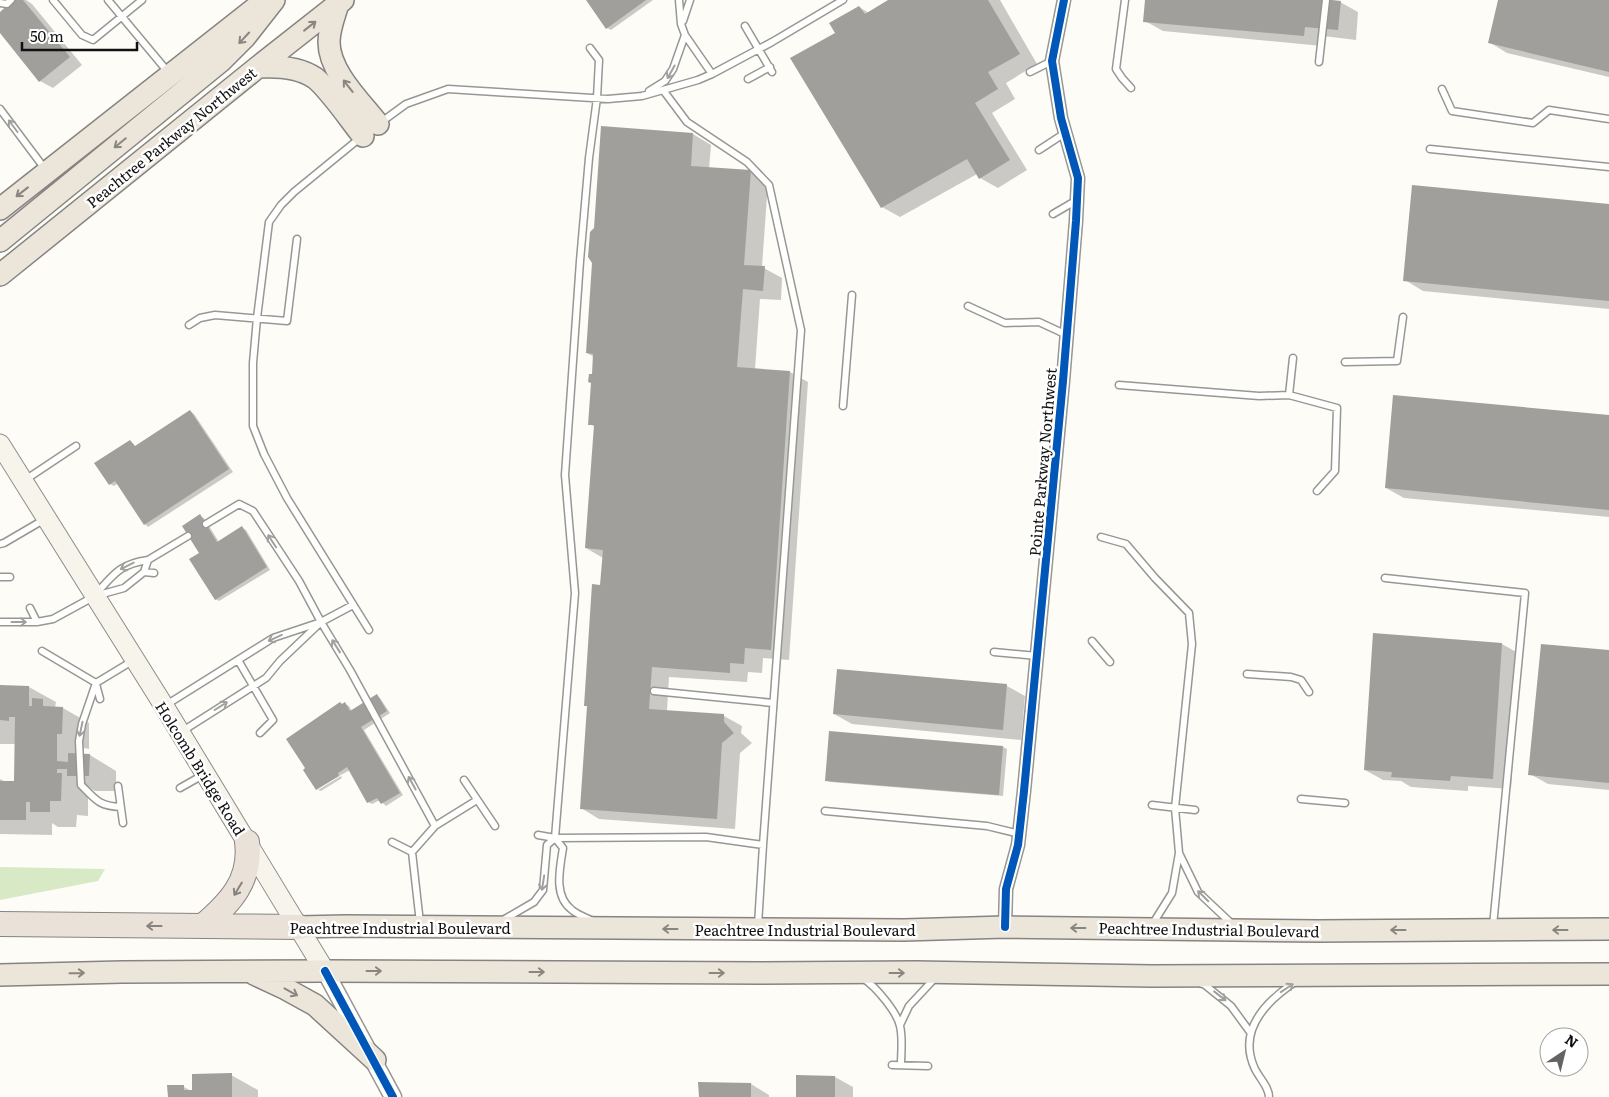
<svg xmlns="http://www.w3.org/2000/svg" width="1609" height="1097" font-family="Literata,serif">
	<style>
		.forest { fill: #d8eac5 }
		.shadow { fill: #0003 }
		.building { fill: #a19f9c }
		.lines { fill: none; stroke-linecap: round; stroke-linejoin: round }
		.service-casing { stroke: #979795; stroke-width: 9 }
		.minor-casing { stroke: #979795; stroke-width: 15 }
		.tertiary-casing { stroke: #979795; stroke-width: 19 }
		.secondary-casing { stroke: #8e8d8b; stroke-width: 21 }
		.trunk-casing { stroke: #858482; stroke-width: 24 }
		.motorway-casing { stroke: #858482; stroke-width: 26 }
		.service { stroke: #fffffe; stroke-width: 6 }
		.minor { stroke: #fffffe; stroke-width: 12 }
		.tertiary { stroke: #fffffe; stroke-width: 16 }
		.secondary { stroke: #f6f4eb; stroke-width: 19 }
		.trunk { stroke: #ece5da; stroke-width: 21 }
		.motorway { stroke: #eae1d8; stroke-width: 24 }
		.cycleway-casing { stroke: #fff; stroke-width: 11 }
		.cycleway { stroke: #0057b8; stroke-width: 8 }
		.oneway { stroke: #898680 }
		.oneway2 { stroke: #a0a09f }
		.oneway3 { stroke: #88837e }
		.labels { text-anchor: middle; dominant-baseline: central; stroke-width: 5; stroke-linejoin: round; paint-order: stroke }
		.street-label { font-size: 15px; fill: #111; stroke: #fff }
	</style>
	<rect width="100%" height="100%" fill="#fdfcf7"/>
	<!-- forest -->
	<path class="forest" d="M 0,867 L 105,869 L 98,881 L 0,900 Z"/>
	<!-- shadow -->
	<path class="shadow" d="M 15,0 L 26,0 L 32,4 L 82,65 L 53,88 L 40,81 L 0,31 L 0,14 Z
		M 588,0 L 653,0 L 611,30 L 607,28 Z
		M 890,0 L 1000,0 L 1037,64 L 1006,83 L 1015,99 L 992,113 L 1027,170 L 998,188 L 980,178 L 977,174 L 900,217 L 882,207 L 836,33 L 859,7 L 869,13 Z
		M 1146,0 L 1318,0 L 1340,2 L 1358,12 L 1356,40 L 1323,36 L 1322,46 L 1163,31 L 1145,21 Z
		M 1499,0 L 1609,0 L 1609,77 L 1507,53 L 1489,42 Z
		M 693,134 L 711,145 L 709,169 L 750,172 L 768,182 L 762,267 L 782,278 L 781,300 L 760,299 L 755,369 L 790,372 L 808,382 L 789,660 L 763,658 L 762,673 L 748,672 L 747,682 L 669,677 L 667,711 L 724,716 L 742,726 L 741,733 L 752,743 L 740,753 L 735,829 L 599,819 L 581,808 L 588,707 L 585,705 L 601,586 L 603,558 L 586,548 L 595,427 L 590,424 L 594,357 L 587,353 Z
		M 1609,205 L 1609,309 L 1423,291 L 1405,280 Z
		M 190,411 L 194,414 L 233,472 L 148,527 L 145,524 L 118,483 L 114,486 L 110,484 L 130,441 L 136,447 Z
		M 1609,416 L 1609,517 L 1404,498 L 1386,488 Z
		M 200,516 L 204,518 L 219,542 L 242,528 L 246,530 L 270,570 L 219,601 L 215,599 L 200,553 Z
		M 1502,644 L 1520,654 L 1511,789 L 1468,786 L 1468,791 L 1411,787 L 1401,781 L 1383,780 L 1365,770 Z
		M 1609,652 L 1609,790 L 1548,784 L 1530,774 Z
		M 0,686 L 29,687 L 56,702 L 55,708 L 63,708 L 89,723 L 89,749 L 84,748 L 83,755 L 90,755 L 116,771 L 116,791 L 95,791 L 83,784 L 88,790 L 88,816 L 77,815 L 76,827 L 58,827 L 52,823 L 52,835 L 0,834 L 0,779 L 6,782 L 15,783 L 16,744 L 0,744 Z
		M 1007,686 L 1025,696 L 1021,740 L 852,724 L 834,714 Z
		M 377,696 L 380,698 L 390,713 L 364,730 L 403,795 L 386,806 L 380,800 L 372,804 L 368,802 L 350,770 L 317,788 L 343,705 L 345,704 L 349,706 L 352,711 Z
		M 1003,747 L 1007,749 L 1003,796 L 830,782 L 826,780 Z
		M 341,776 L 342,778 L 321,791 L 318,790 Z
		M 231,1075 L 258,1090 L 258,1097 L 169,1097 L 184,1087 L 193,1092 Z
		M 797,1076 L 835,1077 L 853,1087 L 853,1097 L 797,1097 Z
		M 751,1084 L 769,1095 L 769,1097 L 700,1097 Z"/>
	<!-- building -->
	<path class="building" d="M 13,0 L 23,0 L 70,57 L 39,82 L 0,33 L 0,12 Z
		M 586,0 L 646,0 L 606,29 Z
		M 888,0 L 988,0 L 1020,54 L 988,72 L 998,89 L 975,103 L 1010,160 L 979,179 L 967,159 L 881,208 L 790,58 L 835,33 L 829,23 L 859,6 L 865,14 Z
		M 1145,0 L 1332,0 L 1341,1 L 1338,30 L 1305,27 L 1304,36 L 1143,22 Z
		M 1498,0 L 1609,0 L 1609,72 L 1488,43 Z
		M 601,126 L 693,133 L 691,166 L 751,170 L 744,265 L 765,266 L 763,291 L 743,289 L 737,367 L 790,371 L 771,650 L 745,648 L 744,664 L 730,663 L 730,673 L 652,667 L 649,709 L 724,714 L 724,722 L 734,733 L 722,743 L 717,819 L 580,809 L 587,706 L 584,706 L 592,584 L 600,585 L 603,550 L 585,548 L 594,425 L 588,425 L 591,383 L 588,382 L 589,374 L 592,374 L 593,354 L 586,353 L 592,263 L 588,257 L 590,232 L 594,228 Z
		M 1412,185 L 1609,204 L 1609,301 L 1403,281 Z
		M 1393,395 L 1609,415 L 1609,510 L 1385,488 Z
		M 190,410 L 229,469 L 144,525 L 115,481 L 109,485 L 94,463 L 130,440 L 135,446 Z
		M 200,514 L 217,542 L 242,526 L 267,567 L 215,600 L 189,559 L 199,553 L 182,526 Z
		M 1373,633 L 1502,643 L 1493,779 L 1451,776 L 1450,781 L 1391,777 L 1392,772 L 1364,770 Z
		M 1541,644 L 1609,650 L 1609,783 L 1528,775 Z
		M 837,669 L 1007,684 L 1003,730 L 833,714 Z
		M 0,685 L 29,686 L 29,706 L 32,706 L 32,698 L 43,699 L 43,706 L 63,707 L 62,734 L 57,734 L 57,761 L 68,762 L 68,753 L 90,754 L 89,776 L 67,776 L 67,769 L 57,769 L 57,773 L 62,773 L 61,801 L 50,801 L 50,812 L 30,812 L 30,802 L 26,802 L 26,820 L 0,820 L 0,781 L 14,781 L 15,717 L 9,717 L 9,721 L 0,720 Z
		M 377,694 L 387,711 L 361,727 L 400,793 L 381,804 L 377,798 L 367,803 L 347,767 L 338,773 L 339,776 L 316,790 L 303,770 L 305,768 L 286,739 L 340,702 L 342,704 L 345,702 L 350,711 Z
		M 829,731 L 1003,746 L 999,795 L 825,781 Z
		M 232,1073 L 232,1097 L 168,1097 L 167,1085 L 184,1085 L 184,1090 L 192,1090 L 192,1074 Z
		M 796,1075 L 835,1076 L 835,1097 L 796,1097 Z
		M 698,1082 L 751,1083 L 751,1097 L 699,1097 Z"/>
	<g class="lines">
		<defs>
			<path id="service" d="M 53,0 L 82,35 L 93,40 L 142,0
				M 108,0 L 168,72
				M 679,0 L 681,24 L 685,35 L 712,74
				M 1125,0 L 1116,69 L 1122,78 L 1131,88
				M 0,3 L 7,4 L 11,0
				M 683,21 L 690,0
				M 745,26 L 772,72
				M 590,48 L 599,60 L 597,98 L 589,158 L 580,261 L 565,475 L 575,593 L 555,838 L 563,848 C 560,868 553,896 572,910 C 578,915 587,918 593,921
				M 1319,62 L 1326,0
				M 1030,72 L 1052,61
				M 748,79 L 770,67
				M 1442,89 L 1452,111 L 1533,123 L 1549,110 L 1609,119
				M 663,90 L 687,122 L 747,162 L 769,185 L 801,330 L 763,845 L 758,925
				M 649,91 L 665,81 L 673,69 L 685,35
				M 0,109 L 45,169
				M 380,123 L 406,104 L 448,89 L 608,99 L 642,96 L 698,80 L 712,74 L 772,42 L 843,0
				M 360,138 L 294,192 L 281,205 L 269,222 L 257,318 L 253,363 L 253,426 L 264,454 L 287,498 L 369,630
				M 1430,149 L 1609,167
				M 1039,150 L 1065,133
				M 1053,214 L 1077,200
				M 968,306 L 1005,323 L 1039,322 L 1067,335
				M 189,325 L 200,318 L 215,315 L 287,321 L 297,239
				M 1293,358 L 1289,395 L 1337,408 L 1335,471 L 1317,491
				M 1345,362 L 1397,361 L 1403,317
				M 1119,385 L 1259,396 L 1289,395
				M 843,406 L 852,295
				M 25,480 L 76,446
				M 206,524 L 239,504 L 253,511 L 299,581 L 321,622 L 350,670 L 435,826
				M 1101,537 L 1126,544 L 1155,578 L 1189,613 L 1192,644 L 1175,808 L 1179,853 L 1172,893 L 1152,925
				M 0,544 L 4,543 L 45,519
				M 148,560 L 188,536
				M 0,577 L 10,577
				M 1385,578 L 1525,593 L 1493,926
				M 96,594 C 114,574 120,564 148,560 L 144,572 L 154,573
				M 30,608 L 37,622
				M 0,622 L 37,622 L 53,619 L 95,596 L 124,588 L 144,572
				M 1092,641 L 1110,662
				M 42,651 L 96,683 L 134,660
				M 994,652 L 1037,656
				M 238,660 L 273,720 L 260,733
				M 1247,674 L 1291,677 L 1301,680 L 1309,692
				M 96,683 L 82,724 L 79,741 L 81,785 C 96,800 99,806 120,807
				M 96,684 L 100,699
				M 654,691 L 773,703
				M 166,705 L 273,638 L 321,622 L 353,605
				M 181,732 L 266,678 L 280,661 L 320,623
				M 464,780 L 495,826
				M 118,786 L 123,823
				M 180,788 L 203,775
				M 1301,799 L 1345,803
				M 1152,805 L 1195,810
				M 825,811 L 987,826 L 1020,834
				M 538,835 L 555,838 L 706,837 L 763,845
				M 392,842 L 412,852 L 420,923
				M 412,852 L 435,826 L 477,800
				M 1179,853 L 1198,892 L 1232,924
				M 503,920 L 534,902 L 543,890 L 547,845 L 555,838
				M 864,979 C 876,987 897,1012 900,1026 C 903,1038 901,1053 901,1065
				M 1200,983 L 1205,985 L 1231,1006 L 1250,1032
				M 900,1025 L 909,1006 L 935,978
				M 892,1065 L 928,1066
				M 1269,1097 C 1269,1087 1260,1079 1255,1069 C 1237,1031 1265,1002 1295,982"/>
			<path id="minor" d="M 1005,927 L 1006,889 L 1018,845 L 1024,791 L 1063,381 L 1076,221 L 1078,178 L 1061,118 L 1052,61 L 1064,0"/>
			<path id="tertiary" d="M 325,971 L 393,1097"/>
			<path id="secondary" d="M 0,444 L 164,706 L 325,971"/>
			<path id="trunk" d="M 338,4 C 334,17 329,29 329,42 C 329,72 361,102 378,124
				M 258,67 C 277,66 299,67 315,78 C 330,90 350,120 363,136
				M 0,209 L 263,2
				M 0,241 L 221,61 L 245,37 L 274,0
				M 0,275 L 258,67 L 343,0
				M 299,927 L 345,926 L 904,930 L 1005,927 L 1318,931 L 1609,929
				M 254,974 L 286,989 L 315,1005 L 375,1060
				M 0,975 L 122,972 L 325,971 L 761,973 L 916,972 L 1152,976 L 1609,974"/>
			<path id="motorway" d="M 0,924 L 299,927
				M 203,926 C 230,903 252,880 247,842"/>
		</defs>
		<!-- service casing -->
		<use href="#service" class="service-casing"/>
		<!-- minor casing -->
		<use href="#minor" class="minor-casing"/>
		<!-- tertiary casing -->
		<use href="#tertiary" class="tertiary-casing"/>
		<!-- secondary casing -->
		<use href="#secondary" class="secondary-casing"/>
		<!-- trunk casing -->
		<use href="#trunk" class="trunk-casing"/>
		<!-- motorway casing -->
		<use href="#motorway" class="motorway-casing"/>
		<!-- service -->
		<use href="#service" class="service"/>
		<!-- minor -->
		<use href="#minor" class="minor"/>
		<!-- tertiary -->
		<use href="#tertiary" class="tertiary"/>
		<!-- secondary -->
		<use href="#secondary" class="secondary"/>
		<!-- trunk -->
		<use href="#trunk" class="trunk"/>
		<!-- motorway -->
		<use href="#motorway" class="motorway"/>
		<defs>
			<path id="cycleway" d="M 1005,927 L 1006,889 L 1018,845 L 1024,791 L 1063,381 L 1076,221 L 1078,178 L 1061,118 L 1052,61 L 1064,0
				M 325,971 L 393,1097"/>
		</defs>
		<!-- cycleway casing -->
		<use href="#cycleway" class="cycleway-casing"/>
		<!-- cycleway -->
		<use href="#cycleway" class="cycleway"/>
	</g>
	<!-- one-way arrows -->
	<defs><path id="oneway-shaft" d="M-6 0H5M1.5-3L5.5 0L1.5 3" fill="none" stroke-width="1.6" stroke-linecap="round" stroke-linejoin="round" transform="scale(1.25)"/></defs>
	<g class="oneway">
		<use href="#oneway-shaft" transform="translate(310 26) rotate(-38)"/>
		<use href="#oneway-shaft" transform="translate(244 38) rotate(133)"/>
		<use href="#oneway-shaft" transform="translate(348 86) rotate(-128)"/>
		<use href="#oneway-shaft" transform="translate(120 143) rotate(141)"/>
		<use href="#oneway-shaft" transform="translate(22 192) rotate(142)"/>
		<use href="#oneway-shaft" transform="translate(1078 928) rotate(-180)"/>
		<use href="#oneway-shaft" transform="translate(670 929) rotate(-180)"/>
		<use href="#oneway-shaft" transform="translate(1398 930) rotate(180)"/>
		<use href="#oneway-shaft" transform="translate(1560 930) rotate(180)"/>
		<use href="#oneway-shaft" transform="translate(374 971)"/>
		<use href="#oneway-shaft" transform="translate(537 972)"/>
		<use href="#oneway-shaft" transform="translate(77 973) rotate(-1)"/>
		<use href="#oneway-shaft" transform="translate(717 973)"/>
		<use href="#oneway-shaft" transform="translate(897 973)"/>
		<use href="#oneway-shaft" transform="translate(291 992) rotate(29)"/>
	</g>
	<g class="oneway2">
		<use href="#oneway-shaft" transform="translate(671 72) rotate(119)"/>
		<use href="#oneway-shaft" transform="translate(13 126) rotate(-127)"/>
		<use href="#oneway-shaft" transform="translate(272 541) rotate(-123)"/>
		<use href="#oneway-shaft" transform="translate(127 566) rotate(153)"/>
		<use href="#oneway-shaft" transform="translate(19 622)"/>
		<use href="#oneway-shaft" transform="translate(275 638) rotate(156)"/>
		<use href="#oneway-shaft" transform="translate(336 646) rotate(-122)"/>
		<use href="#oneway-shaft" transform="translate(221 706) rotate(-32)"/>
		<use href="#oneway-shaft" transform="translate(81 729) rotate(102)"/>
		<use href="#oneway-shaft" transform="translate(412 783) rotate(-119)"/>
		<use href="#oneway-shaft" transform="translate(543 883) rotate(99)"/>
		<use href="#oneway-shaft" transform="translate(1203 896) rotate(-135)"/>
		<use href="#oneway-shaft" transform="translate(1287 988) rotate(-34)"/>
		<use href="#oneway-shaft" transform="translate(1220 996) rotate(38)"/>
	</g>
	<g class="oneway3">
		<use href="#oneway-shaft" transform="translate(238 889) rotate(121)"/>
		<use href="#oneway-shaft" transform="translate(154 926) rotate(180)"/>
	</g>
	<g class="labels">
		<!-- street labels -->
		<g class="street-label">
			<text transform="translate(171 137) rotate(-39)">Peachtree Parkway Northwest</text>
			<text transform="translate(1042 462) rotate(-85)">Pointe Parkway Northwest</text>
			<text transform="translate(201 768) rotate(58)">Holcomb Bridge Road</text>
			<text x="400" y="927">Peachtree Industrial Boulevard</text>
			<text x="805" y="929">Peachtree Industrial Boulevard</text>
			<text transform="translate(1209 929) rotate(1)">Peachtree Industrial Boulevard</text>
		</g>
	</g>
	<!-- north arrow -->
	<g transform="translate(1564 1052) rotate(35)"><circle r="24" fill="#ffffff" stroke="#a0a0a0"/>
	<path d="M0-4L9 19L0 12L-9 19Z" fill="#646362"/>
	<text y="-8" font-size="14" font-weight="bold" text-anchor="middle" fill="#111111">N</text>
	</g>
	<!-- scale -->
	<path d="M22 42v8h115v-8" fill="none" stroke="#111111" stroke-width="2.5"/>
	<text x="30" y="42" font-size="15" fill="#111111" stroke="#ffffff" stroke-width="4" paint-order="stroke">50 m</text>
</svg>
